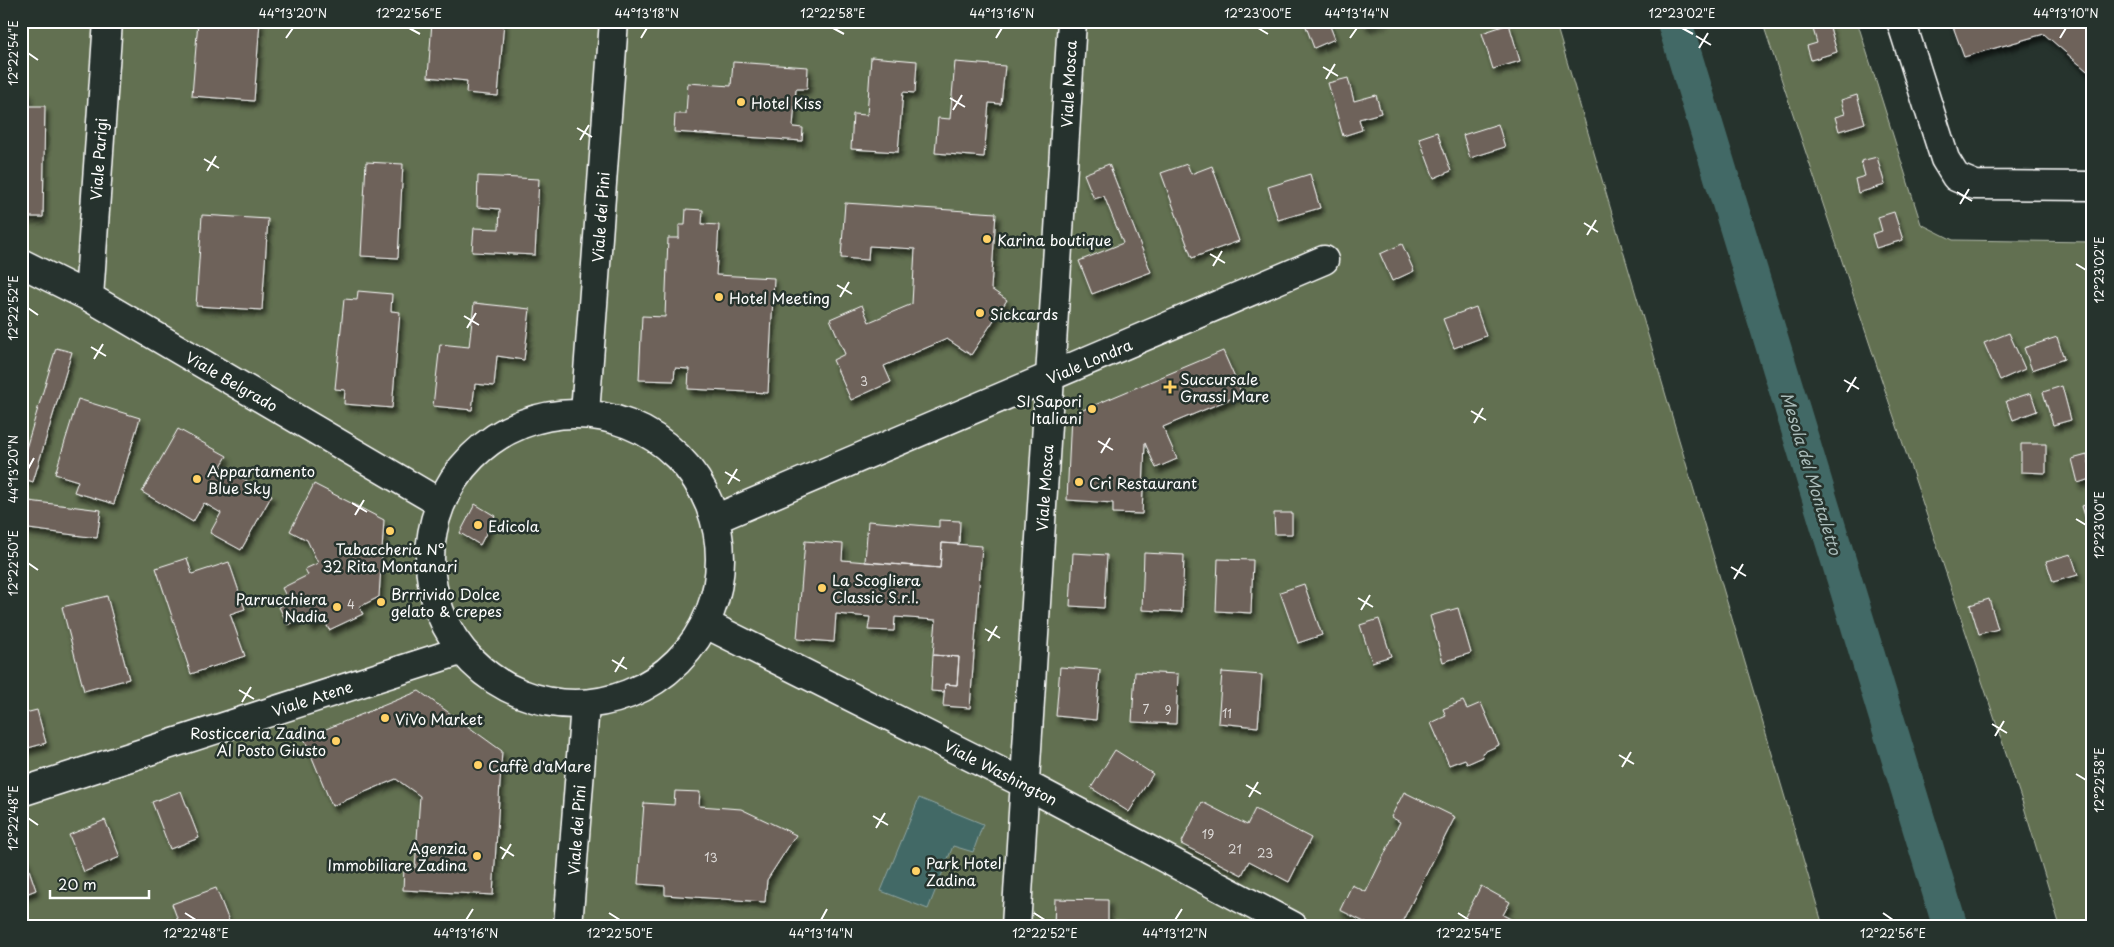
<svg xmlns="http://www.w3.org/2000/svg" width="2114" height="947" font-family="'Playpen Sans',sans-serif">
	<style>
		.green { fill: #627051; stroke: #b0b8a8 }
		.water { fill: #436966; stroke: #8ea5a3 }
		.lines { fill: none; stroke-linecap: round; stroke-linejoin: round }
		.canal { stroke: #436966; stroke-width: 35 }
		.building { fill: #6e625a; stroke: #fff; filter: url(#shadow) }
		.street-casing { stroke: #fff; stroke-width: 31 }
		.street { stroke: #26332d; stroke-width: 28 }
		.ticks { fill: none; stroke: #fff; stroke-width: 2 }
		.poi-dot { fill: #ffd166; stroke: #26332d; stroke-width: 2 }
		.labels { text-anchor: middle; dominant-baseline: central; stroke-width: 5; stroke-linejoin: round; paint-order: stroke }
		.number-label { font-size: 12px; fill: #dbd8d6 }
		.street-label { font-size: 15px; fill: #fff; stroke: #26332d }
		.poi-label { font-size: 15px; fill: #fff; stroke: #26332d; text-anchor: start }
		.water-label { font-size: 16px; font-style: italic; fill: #aabcba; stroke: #26332d }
		.neatline { fill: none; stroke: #fff; stroke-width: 2 }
		.ticks-label { font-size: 12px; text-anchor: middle; fill: #fff }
	</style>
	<defs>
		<filter id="shadow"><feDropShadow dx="3" dy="5.5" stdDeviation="2.5" flood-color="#0009"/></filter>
	</defs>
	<rect width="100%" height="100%" fill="#26332d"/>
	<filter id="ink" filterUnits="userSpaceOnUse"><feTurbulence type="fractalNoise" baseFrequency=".02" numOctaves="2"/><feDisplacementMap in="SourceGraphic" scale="10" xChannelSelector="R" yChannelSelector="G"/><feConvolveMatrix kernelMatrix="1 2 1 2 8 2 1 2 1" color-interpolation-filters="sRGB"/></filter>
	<g filter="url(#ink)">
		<!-- green -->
		<path class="green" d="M 21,21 L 1555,21 L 1823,926 L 21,926 Z
			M 1762,21 L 1857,21 L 1921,224 L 1953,240 L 2093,242 L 2093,926 L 2060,926 L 2024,807 Z"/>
		<!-- water -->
		<path class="water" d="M 919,798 L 983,824 L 973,852 L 953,846 L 928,909 L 881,891 Z"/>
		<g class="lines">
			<!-- canal -->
			<path class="canal" d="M 1674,21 L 1950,926"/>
		</g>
		<!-- building -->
		<path class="building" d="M 198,21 L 260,21 L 254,101 L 192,96 Z
			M 432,21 L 504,21 L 498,96 L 466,93 L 467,81 L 428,77 Z
			M 1304,21 L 1328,21 L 1335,39 L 1314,48 Z
			M 1363,21 L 1385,21 L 1365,26 Z
			M 1951,21 L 2093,21 L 2093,76 L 2044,34 L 1964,57 Z
			M 1509,24 L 1520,61 L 1493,69 L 1482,33 Z
			M 1829,24 L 1837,52 L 1811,60 L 1807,46 L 1817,43 L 1813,29 Z
			M 871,57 L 917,61 L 915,93 L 903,92 L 898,152 L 851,149 L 853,114 L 867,115 Z
			M 733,62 L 808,67 L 807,89 L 796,89 L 793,127 L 803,128 L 802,141 L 674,132 L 675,114 L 686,114 L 688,83 L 731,86 Z
			M 955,62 L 1005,66 L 1001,104 L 989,103 L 984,157 L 935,153 L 938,118 L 950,119 Z
			M 1348,78 L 1354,101 L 1376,95 L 1381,113 L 1359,119 L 1362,130 L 1343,136 L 1328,83 Z
			M 21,91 L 28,91 L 28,106 L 45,106 L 43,217 L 21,217 Z
			M 1857,95 L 1865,123 L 1839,131 L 1835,117 L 1845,114 L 1841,100 Z
			M 1498,124 L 1505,147 L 1470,158 L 1463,135 Z
			M 1437,132 L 1451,171 L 1434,178 L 1419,138 Z
			M 1877,157 L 1885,185 L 1858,193 L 1855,179 L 1865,176 L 1861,161 Z
			M 366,162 L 403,164 L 398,258 L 361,256 Z
			M 1109,164 L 1151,272 L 1092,294 L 1079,261 L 1123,243 L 1104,196 L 1094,199 L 1084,174 Z
			M 1187,164 L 1191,174 L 1212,166 L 1239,241 L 1192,258 L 1161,173 Z
			M 1310,174 L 1320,208 L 1278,220 L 1268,187 Z
			M 478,176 L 539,179 L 535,255 L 472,252 L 474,228 L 499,229 L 500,209 L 477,207 Z
			M 845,203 L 996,213 L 991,289 L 1007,300 L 971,355 L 947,339 L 884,366 L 891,382 L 851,400 L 833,360 L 845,354 L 830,319 L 862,305 L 869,322 L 912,304 L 915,249 L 869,246 L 868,260 L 841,258 Z
			M 686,209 L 703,210 L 702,224 L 719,225 L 716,275 L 774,278 L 768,393 L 688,389 L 689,369 L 675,368 L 674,381 L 639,380 L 642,316 L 665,317 L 668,238 L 679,238 L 679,225 L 685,225 Z
			M 1894,212 L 1903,240 L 1876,248 L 1872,234 L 1882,231 L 1878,217 Z
			M 202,215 L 268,219 L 262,310 L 196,306 Z
			M 1402,244 L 1414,271 L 1392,281 L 1380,254 Z
			M 358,291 L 392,294 L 391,311 L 400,312 L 392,408 L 344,404 L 345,390 L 335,389 L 344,299 L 357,300 Z
			M 474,303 L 530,309 L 524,360 L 497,356 L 494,386 L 475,384 L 472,410 L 433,406 L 440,344 L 469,347 Z
			M 1476,307 L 1486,336 L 1454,348 L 1443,319 Z
			M 2009,333 L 2025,369 L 2000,380 L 1984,343 Z
			M 2057,337 L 2064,359 L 2032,370 L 2024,348 Z
			M 56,348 L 72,352 L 33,482 L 21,478 L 21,465 Z
			M 1223,351 L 1242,394 L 1163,427 L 1177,459 L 1156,468 L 1145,443 L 1142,514 L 1113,513 L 1113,503 L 1067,500 L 1071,415 Z
			M 2062,386 L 2071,420 L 2053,425 L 2043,392 Z
			M 2031,393 L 2037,411 L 2013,420 L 2006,401 Z
			M 78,399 L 140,418 L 114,504 L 74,492 L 78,481 L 55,474 Z
			M 178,429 L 227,456 L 221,466 L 272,495 L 241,550 L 210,533 L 221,513 L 204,503 L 193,522 L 142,492 Z
			M 2021,444 L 2046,444 L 2046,473 L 2021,472 Z
			M 2087,455 L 2093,478 L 2078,483 L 2072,459 Z
			M 314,484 L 384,520 L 379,597 L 359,607 L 363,614 L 329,630 L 324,619 L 310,626 L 305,617 L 288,625 L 279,607 L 289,602 L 282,588 L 308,575 L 305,569 L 318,563 L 307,540 L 290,531 Z
			M 21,500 L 101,510 L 97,538 L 21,528 Z
			M 2093,503 L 2093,531 L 2090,532 L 2082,506 Z
			M 475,504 L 495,516 L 480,545 L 460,533 Z
			M 1274,513 L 1292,513 L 1292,534 L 1275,534 Z
			M 939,520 L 960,521 L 959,544 L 942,543 L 940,568 L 865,562 L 868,521 L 939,527 Z
			M 805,541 L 843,544 L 842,560 L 940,568 L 942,543 L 982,546 L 970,708 L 943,706 L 945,684 L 957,685 L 959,657 L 933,655 L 936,620 L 895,617 L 894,631 L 868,630 L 870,617 L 836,614 L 834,642 L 797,639 Z
			M 1073,553 L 1107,555 L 1104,608 L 1070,606 Z
			M 1144,553 L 1184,555 L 1182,612 L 1142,610 Z
			M 2071,554 L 2078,575 L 2053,582 L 2046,561 Z
			M 187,558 L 192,574 L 229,562 L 245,609 L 230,614 L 245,656 L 191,674 L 156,568 Z
			M 1218,559 L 1253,560 L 1251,613 L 1216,611 Z
			M 1304,584 L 1322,635 L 1298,643 L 1280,592 Z
			M 107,596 L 129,679 L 84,691 L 62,607 Z
			M 1989,599 L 1998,629 L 1979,634 L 1970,605 Z
			M 1458,608 L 1471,653 L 1443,662 L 1430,616 Z
			M 1379,619 L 1391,656 L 1372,662 L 1360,625 Z
			M 933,655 L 959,657 L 957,685 L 945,684 L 944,692 L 931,691 Z
			M 1060,667 L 1100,670 L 1096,720 L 1056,716 Z
			M 1135,672 L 1178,674 L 1176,724 L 1132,722 Z
			M 1222,672 L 1262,675 L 1258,727 L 1218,723 Z
			M 419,691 L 502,751 L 493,895 L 403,890 L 404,868 L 415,868 L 420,796 L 396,779 L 332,806 L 304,738 Z
			M 1463,701 L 1467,709 L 1481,703 L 1499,745 L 1482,753 L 1483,757 L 1467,764 L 1465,759 L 1449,765 L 1431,723 L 1446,716 L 1443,709 Z
			M 37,710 L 46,743 L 21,750 L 21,714 Z
			M 1115,750 L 1153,774 L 1129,812 L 1091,788 Z
			M 181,791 L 199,838 L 170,849 L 152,802 Z
			M 675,791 L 700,792 L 699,806 L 741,809 L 796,835 L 767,880 L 765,902 L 665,895 L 665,886 L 638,884 L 644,803 L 674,805 Z
			M 1404,792 L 1455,817 L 1400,926 L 1372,926 L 1340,910 L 1352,885 L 1366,892 L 1400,822 L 1391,817 Z
			M 1202,802 L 1247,825 L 1255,809 L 1311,838 L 1289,882 L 1249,861 L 1242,875 L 1181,844 Z
			M 105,820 L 120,857 L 84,872 L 69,835 Z
			M 24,855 L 36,890 L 21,896 L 21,856 Z
			M 1481,886 L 1510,902 L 1503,915 L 1524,926 L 1460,926 Z
			M 216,888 L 231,926 L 180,926 L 172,904 Z
			M 1055,899 L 1108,900 L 1108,921 L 1150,922 L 1150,926 L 1054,926 Z
			M 122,920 L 125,926 L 108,926 Z"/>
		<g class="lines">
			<defs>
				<path id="street" d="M 1901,21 L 1945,159 L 1956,177 L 1975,185 L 2093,186
					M 21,263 L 89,297 L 440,503
					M 89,297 L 108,21
					M 585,413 L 614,21
					M430 559a145 145 0 1 1 290 0a145 145 0 1 1-290 0Z
					M 715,519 L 1324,260
					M 706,624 L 1025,784 L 1293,926
					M 21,792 L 460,651
					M 568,926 L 585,705
					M 1016,926 L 1072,21"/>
			</defs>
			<!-- street casing -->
			<use href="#street" class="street-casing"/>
			<!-- street -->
			<use href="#street" class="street"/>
		</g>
	</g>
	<!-- ticks -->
	<path class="ticks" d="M 409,28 L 420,34M 833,28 L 844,34M 1258,28 L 1268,34M 1682,28 L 1693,34M 1696,36 L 1711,45M 286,38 L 293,28M 641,38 L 647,28M 996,38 L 1002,28M 1350,38 L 1357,28M 2060,38 L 2066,28M 1699,48 L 1708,33M 28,53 L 38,60M 1323,67 L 1338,76M 1326,79 L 1335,64M 950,98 L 965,107M 953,110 L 962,95M 577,128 L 592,137M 580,140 L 589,125M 204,159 L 219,168M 207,171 L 216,156M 1957,192 L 1972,201M 1960,204 L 1969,189M 1584,223 L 1598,232M 1587,235 L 1596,220M 1210,254 L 1225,263M 2076,264 L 2086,270M 1213,266 L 1222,251M 837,285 L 852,294M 840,297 L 849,282M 28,308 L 38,315M 464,316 L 479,325M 467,328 L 476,313M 91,347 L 106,356M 94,359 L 103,344M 1844,380 L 1859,389M 1847,392 L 1856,377M 1471,411 L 1486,420M 1474,423 L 1483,408M 1098,441 L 1113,450M 1101,453 L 1110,438M 28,469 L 34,458M 725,472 L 740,481M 728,484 L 737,469M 352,503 L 367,512M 355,515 L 364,500M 2076,519 L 2086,525M 28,563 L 38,570M 1731,567 L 1746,576M 1734,579 L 1743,564M 1358,598 L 1373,607M 1361,610 L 1370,595M 985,629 L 1000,638M 988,641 L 997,626M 612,660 L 627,669M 615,672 L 624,657M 239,690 L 254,699M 242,702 L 251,687M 1992,724 L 2007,733M 1995,736 L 2004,721M 1619,755 L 1634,764M 1622,767 L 1631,752M 2076,774 L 2086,780M 1246,785 L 1261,794M 1249,797 L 1258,782M 873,816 L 888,825M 28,818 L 38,825M 876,828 L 885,813M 500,847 L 514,856M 502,859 L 511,844M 185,913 L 196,920M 609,913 L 620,920M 1034,913 L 1045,920M 1458,913 L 1469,920M 1883,913 L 1893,920M 466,920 L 473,909M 821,920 L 827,909M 1175,920 L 1182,909"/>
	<!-- markers -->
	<g class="poi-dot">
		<circle cx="741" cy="102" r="5"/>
		<circle cx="987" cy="239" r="5"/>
		<circle cx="719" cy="297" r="5"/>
		<circle cx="980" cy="313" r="5"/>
		<path d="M1167.5 379.5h5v5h5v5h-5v5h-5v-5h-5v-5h5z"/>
		<circle cx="1092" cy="409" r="5"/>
		<circle cx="197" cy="479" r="5"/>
		<circle cx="1079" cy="482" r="5"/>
		<circle cx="478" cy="525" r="5"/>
		<circle cx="390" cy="531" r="5"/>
		<circle cx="822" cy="588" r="5"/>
		<circle cx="381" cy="602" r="5"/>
		<circle cx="337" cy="607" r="5"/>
		<circle cx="385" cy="718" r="5"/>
		<circle cx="336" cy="741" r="5"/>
		<circle cx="478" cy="765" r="5"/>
		<circle cx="477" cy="856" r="5"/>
		<circle cx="916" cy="871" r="5"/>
	</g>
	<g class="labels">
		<!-- number labels -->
		<g class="number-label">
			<text x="864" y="381">3</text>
			<text x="351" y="604">4</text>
			<text x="1146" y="709">7</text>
			<text x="1168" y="710">9</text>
			<text x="1227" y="713">11</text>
			<text x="1208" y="834">19</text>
			<text x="1235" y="849">21</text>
			<text x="1265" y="853">23</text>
			<text x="711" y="857">13</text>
		</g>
		<!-- street labels -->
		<g class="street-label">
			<text transform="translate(1068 84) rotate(-87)">Viale Mosca</text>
			<text transform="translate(98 159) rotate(-86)">Viale Parigi</text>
			<text transform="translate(600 217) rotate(-86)">Viale dei Pini</text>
			<text transform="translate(1089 361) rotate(-23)">Viale Londra</text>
			<text transform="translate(232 381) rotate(30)">Viale Belgrado</text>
			<text transform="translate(1044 488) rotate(-86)">Viale Mosca</text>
			<text transform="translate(312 698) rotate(-18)">Viale Atene</text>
			<text transform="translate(1001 772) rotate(27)">Viale Washington</text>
			<text transform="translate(576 830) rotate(-86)">Viale dei Pini</text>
		</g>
		<!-- poi labels -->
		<g class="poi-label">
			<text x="751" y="102">Hotel Kiss</text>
			<text x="997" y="239">Karina boutique</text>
			<text x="729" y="297">Hotel Meeting</text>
			<text x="990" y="313">Sickcards</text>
			<text x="1180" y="378">Succursale<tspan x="1180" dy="17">Grassi Mare</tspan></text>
			<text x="1082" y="400" text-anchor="end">SI Sapori<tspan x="1082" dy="17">Italiani</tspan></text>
			<text x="207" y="470">Appartamento<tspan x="207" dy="17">Blue Sky</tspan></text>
			<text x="1089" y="482">Cri Restaurant</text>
			<text x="488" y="525">Edicola</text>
			<text x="390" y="548" text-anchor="middle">Tabaccheria N°<tspan x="390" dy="17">32 Rita Montanari</tspan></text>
			<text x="832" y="579">La Scogliera<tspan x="832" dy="17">Classic S.r.l.</tspan></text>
			<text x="391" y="593">Brrrivido Dolce<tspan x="391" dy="17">gelato &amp; crepes</tspan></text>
			<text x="327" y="598" text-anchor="end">Parrucchiera<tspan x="327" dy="17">Nadia</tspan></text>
			<text x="395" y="718">ViVo Market</text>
			<text x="326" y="732" text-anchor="end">Rosticceria Zadina<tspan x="326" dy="17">Al Posto Giusto</tspan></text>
			<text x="488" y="765">Caffè d'aMare</text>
			<text x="467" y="847" text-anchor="end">Agenzia<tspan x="467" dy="17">Immobiliare Zadina</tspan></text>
			<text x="926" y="862">Park Hotel<tspan x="926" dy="17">Zadina</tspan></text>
		</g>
		<!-- water labels -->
		<g class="water-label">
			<text transform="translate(1812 473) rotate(73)">Mesola del Montaletto</text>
		</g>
	</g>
	<!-- margin -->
	<rect width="2114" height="947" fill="none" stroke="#26332d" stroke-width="55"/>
	<!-- scale -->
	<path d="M50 890v8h99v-8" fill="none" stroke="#ffffff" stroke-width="2.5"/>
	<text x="58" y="890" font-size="15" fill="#ffffff" stroke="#26332d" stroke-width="4" paint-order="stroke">20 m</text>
	<rect x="28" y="28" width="2058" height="892" class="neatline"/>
	<g class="ticks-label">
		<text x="293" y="18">44°13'20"N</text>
		<text x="409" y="18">12°22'56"E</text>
		<text x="647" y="18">44°13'18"N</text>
		<text x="833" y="18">12°22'58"E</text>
		<text x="1002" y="18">44°13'16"N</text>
		<text x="1258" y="18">12°23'00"E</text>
		<text x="1357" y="18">44°13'14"N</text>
		<text x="1682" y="18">12°23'02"E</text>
		<text x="2066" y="18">44°13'10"N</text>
		<text transform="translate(14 53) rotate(-90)" y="4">12°22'54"E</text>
		<text transform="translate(2100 270) rotate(-90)" y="4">12°23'02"E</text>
		<text transform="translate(14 308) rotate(-90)" y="4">12°22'52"E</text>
		<text transform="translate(14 469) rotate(-90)" y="4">44°13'20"N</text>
		<text transform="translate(2100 525) rotate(-90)" y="4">12°23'00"E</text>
		<text transform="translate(14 563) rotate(-90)" y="4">12°22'50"E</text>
		<text transform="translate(2100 780) rotate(-90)" y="4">12°22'58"E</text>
		<text transform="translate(14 818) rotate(-90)" y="4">12°22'48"E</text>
		<text x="196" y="938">12°22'48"E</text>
		<text x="466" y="938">44°13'16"N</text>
		<text x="620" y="938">12°22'50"E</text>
		<text x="821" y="938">44°13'14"N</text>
		<text x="1045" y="938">12°22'52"E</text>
		<text x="1175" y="938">44°13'12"N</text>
		<text x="1469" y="938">12°22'54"E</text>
		<text x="1893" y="938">12°22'56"E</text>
	</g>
</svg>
